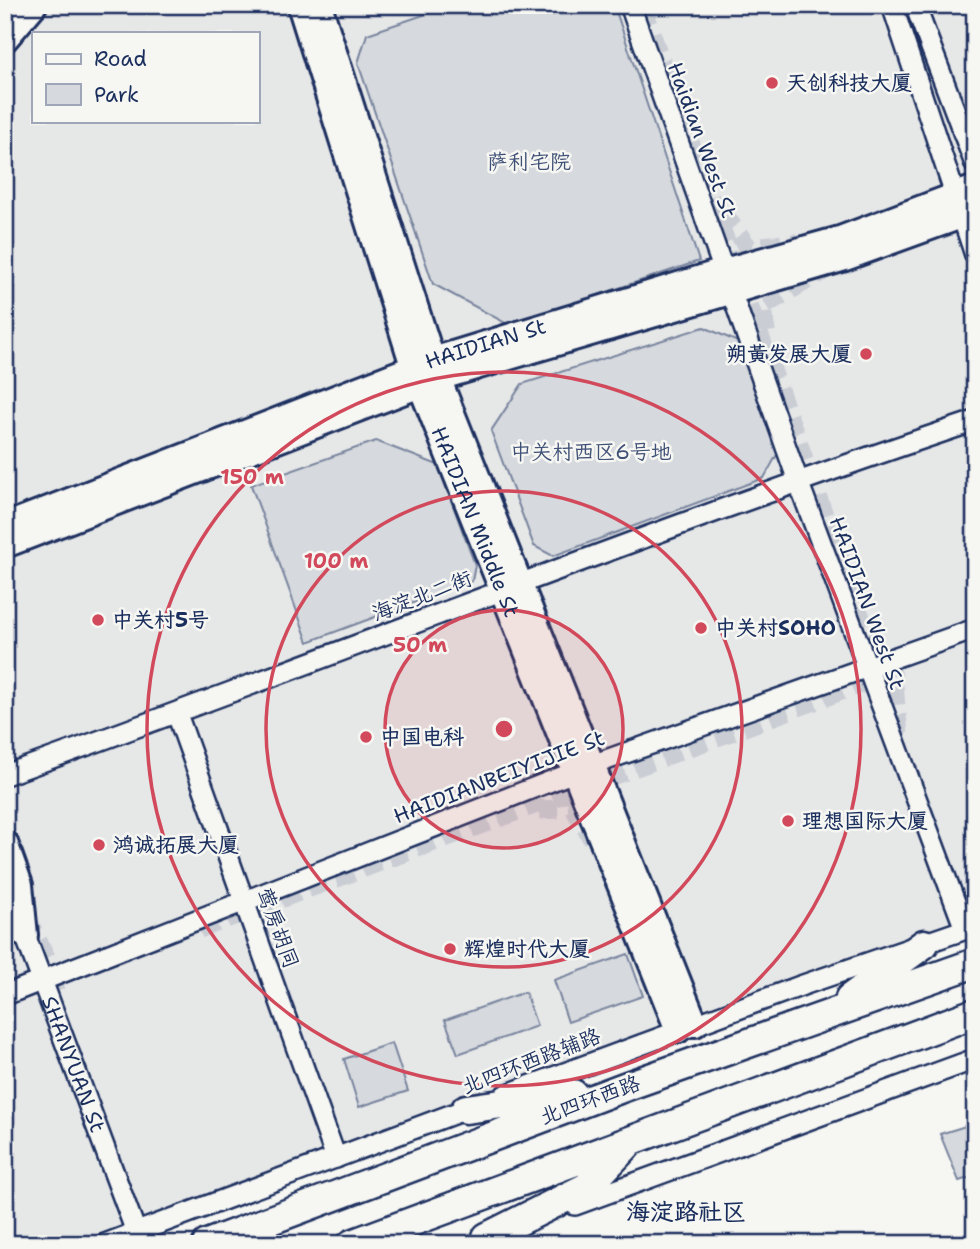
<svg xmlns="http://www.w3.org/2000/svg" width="980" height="1249" font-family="'Shantell Sans','LXGW WenKai TC',sans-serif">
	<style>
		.built { fill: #e6e7e7; fill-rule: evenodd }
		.green { fill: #d6d9dd; stroke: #78849e; stroke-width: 2 }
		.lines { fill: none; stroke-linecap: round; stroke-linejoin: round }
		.minor-tunnel { stroke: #caced4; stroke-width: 19; stroke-dasharray: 19 10; stroke-linecap: butt }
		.minor-casing { stroke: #1b2f5e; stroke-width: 24 }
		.major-casing { stroke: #1b2f5e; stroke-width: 30 }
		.highway-casing { stroke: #1b2f5e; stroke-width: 33 }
		.minor { stroke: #f6f6f2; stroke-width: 19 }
		.major { stroke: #f6f6f2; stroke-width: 24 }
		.highway { stroke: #f6f6f2; stroke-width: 28 }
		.ring { fill: none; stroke: #d1495b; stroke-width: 3.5 }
		.poi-dot { fill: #d1495b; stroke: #f6f6f2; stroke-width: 2.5 }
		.labels { text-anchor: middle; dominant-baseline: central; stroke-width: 5; stroke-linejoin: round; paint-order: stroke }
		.poi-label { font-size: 21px; font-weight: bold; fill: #1b2f5e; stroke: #f6f6f2; text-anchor: start }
		.street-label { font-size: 21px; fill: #1b2f5e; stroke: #f6f6f2 }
		.park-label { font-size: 21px; fill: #405177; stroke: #f6f6f2 }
		.quarter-label { font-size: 24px; font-weight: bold; fill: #1b2f5e; stroke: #f6f6f2 }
		.centre { fill: #d1495b; stroke: #f6f6f2; stroke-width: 3.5 }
		.ring-label { font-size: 21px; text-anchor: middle; font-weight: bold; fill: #d1495b; stroke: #f6f6f2; stroke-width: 5; stroke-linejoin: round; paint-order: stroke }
	</style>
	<rect width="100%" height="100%" fill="#f6f6f2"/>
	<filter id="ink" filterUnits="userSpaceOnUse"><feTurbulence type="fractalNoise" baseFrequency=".0143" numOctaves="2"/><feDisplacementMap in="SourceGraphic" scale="14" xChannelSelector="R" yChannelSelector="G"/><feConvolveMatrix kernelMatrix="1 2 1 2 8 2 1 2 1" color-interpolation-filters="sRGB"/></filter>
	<g filter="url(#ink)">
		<!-- built -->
		<path class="built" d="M 5,5 L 975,5 L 975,928 L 106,1244 L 5,1244 ZM 33,33 L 257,33 L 257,121 L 33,121 Z"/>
		<!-- green -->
		<path class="green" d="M 453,5 L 614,5 L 699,261 L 509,325 L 433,284 L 358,63 L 367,34 Z
			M 704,327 L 738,342 L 778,453 L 764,478 L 553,556 L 534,546 L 491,431 L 522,384 Z
			M 376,441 L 438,465 L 475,565 L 472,581 L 308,642 L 251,485 Z
			M 628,954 L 643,996 L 568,1022 L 554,980 Z
			M 525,992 L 537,1026 L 458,1054 L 445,1020 Z
			M 392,1043 L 408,1091 L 359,1107 L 344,1059 Z
			M 975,1123 L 975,1176 L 959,1181 L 940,1134 Z"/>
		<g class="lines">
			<!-- minor-tunnel -->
			<path class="minor-tunnel" d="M 722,212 L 748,247 L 797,243
				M 766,332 L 763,306 L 823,271
				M 887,658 L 893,676 L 900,745
				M 539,810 L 574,808 L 592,839
				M 25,915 L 58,981 L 66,978
				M 199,929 L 882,676 L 641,5"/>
			<defs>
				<g id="minor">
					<path d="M 630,5 L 798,481 L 965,929"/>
					<path d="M 892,5 L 975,255"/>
					<path d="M 915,5 L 975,164"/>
					<path d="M 177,714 L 336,1158"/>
					<path d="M 5,775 C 329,659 648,530 975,421"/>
					<path id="s1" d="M 25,935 L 136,1232"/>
					<path d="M 5,995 L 592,765 L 975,629"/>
					<path d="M 505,1095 L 803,985 L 975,926"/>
					<path d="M 575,1205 L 975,1059"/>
					<path d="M 105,1244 L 477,1105"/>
				</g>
				<g id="major">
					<path id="s2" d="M 300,5 L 414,369 L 678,1030"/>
					<path d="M 319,5 L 438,378 L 695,1024"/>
					<path d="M 5,39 L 34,5"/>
					<path id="s3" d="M 5,526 L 433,360 L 724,271 L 840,239 L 975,188"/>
					<path d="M 5,545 L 438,378 L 845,258 L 975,211"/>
					<path d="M 5,843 L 20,885 L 25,935"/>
				</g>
				<path id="highway" d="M 850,998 L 924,944
					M 466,1109 L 573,1094
					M 487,1237 L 587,1187 L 626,1146
					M 207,1244 L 627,1086 L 975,963
					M 352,1244 L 975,1013"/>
			</defs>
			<!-- minor casing -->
			<use href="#minor" class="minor-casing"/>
			<!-- major casing -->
			<use href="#major" class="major-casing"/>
			<!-- highway casing -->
			<use href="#highway" class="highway-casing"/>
			<!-- minor -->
			<use href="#minor" class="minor"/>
			<!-- major -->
			<use href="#major" class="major"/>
			<!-- highway -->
			<use href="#highway" class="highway"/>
		</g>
	</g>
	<!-- distance rings -->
	<circle cx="504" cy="729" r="119" fill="#d1495b" fill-opacity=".12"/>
	<g class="ring">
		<circle cx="504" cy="729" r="119"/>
		<circle cx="504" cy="729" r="238"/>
		<circle cx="504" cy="729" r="357"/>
	</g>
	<!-- markers -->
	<g class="poi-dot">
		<circle cx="772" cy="83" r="7"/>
		<circle cx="866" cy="354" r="7"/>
		<circle cx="98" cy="620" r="7"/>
		<circle cx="701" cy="628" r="7"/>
		<circle cx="366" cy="737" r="7"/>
		<circle cx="788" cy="821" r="7"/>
		<circle cx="99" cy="845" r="7"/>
		<circle cx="450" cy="949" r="7"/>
	</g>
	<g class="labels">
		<!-- poi labels -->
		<g class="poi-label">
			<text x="786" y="83">天创科技大厦</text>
			<text x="852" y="354" text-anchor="end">朔黄发展大厦</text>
			<text x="112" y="620">中关村5号</text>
			<text x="715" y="628">中关村SOHO</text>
			<text x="380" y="737">中国电科</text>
			<text x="802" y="821">理想国际大厦</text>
			<text x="113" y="845">鸿诚拓展大厦</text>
			<text x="464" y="949">辉煌时代大厦</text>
		</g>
		<!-- street labels -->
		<g class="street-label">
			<text transform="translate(702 140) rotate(70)">Haidian West St</text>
			<text stroke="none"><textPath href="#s3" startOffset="514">HAIDIAN St</textPath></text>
			<text stroke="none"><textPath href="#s2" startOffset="546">HAIDIAN Middle St</textPath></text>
			<text transform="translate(422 596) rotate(-21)">海淀北二街</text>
			<text transform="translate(867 603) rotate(70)">HAIDIAN West St</text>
			<text transform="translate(499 777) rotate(-21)">HAIDIANBEIYIJIE St</text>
			<text transform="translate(278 928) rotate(70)">莺房胡同</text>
			<text transform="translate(531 1061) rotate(-21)">北四环西路辅路</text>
			<text stroke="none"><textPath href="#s1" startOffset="138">SHANYUAN St</textPath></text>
			<text transform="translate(590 1100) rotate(-20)">北四环西路</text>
		</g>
		<!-- park labels -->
		<g class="park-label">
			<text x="529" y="162">萨利宅院</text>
			<text x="591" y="452">中关村西区6号地</text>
		</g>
		<!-- quarter labels -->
		<g class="quarter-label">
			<text x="686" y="1212">海淀路社区</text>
		</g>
	</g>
	<circle cx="504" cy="729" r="10" class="centre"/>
	<g class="ring-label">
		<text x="252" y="484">150 m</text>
		<text x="336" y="568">100 m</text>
		<text x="420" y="652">50 m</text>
	</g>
	<!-- margin -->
	<rect width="980" height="1249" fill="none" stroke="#f6f6f2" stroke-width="28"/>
	<rect x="14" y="14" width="952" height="1221" fill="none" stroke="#1b2f5e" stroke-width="2.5" filter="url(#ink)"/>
	<!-- legend -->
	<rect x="32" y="32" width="228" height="91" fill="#f6f6f2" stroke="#9ea6b7" stroke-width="2"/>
	<rect x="46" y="54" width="35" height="10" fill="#f6f6f2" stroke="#9ea6b7" stroke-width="2"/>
	<text x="94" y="66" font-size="21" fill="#1b2f5e">Road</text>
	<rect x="46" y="84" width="35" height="21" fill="#d6d9dd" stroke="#9ea6b7" stroke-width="2"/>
	<text x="94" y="102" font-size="21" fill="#1b2f5e">Park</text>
</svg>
